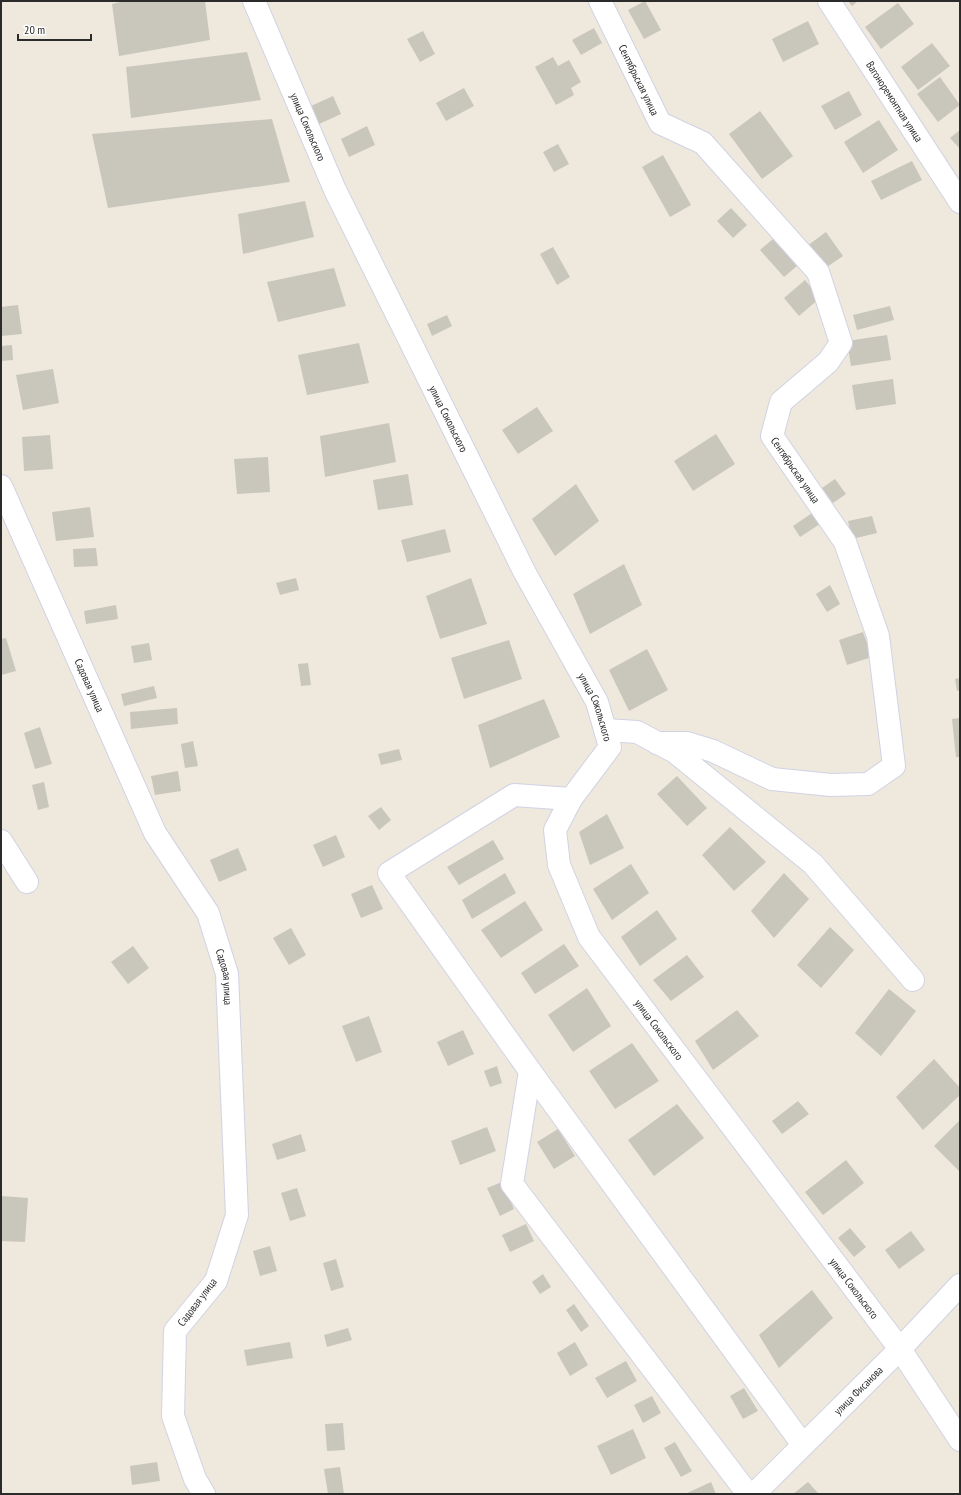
<svg xmlns="http://www.w3.org/2000/svg" width="961" height="1495" font-family="'PT Sans Narrow',sans-serif">
	<style>
		.building { fill: #c9c6bc }
		.lines { fill: none; stroke-linecap: round; stroke-linejoin: round }
		.minor-casing { stroke: #d1d2e5; stroke-width: 24 }
		.minor { stroke: #fff; stroke-width: 22 }
		.labels { text-anchor: middle; dominant-baseline: central; stroke-width: 3; stroke-linejoin: round; paint-order: stroke }
		.street-label { font-size: 11px; fill: #2b2b2b; stroke: #fff }
	</style>
	<rect width="100%" height="100%" fill="#eee9dc"/>
	<!-- building -->
	<path class="building" d="M 124,1 L 205,1 L 210,40 L 119,56 L 112,4 Z
		M 645,1 L 661,30 L 644,39 L 628,10 Z
		M 848,1 L 858,1 L 852,6 Z
		M 898,3 L 914,24 L 881,49 L 865,27 Z
		M 808,21 L 819,44 L 783,62 L 772,39 Z
		M 594,28 L 602,43 L 581,55 L 572,40 Z
		M 423,31 L 435,54 L 420,62 L 407,39 Z
		M 932,43 L 950,66 L 918,90 L 901,67 Z
		M 247,52 L 261,100 L 131,118 L 126,67 Z
		M 553,57 L 558,66 L 569,60 L 581,82 L 571,88 L 574,95 L 556,105 L 535,67 Z
		M 940,77 L 960,105 L 938,122 L 917,94 Z
		M 464,88 L 474,106 L 446,121 L 436,103 Z
		M 849,91 L 862,115 L 835,130 L 821,106 Z
		M 333,96 L 341,114 L 317,125 L 309,107 Z
		M 760,111 L 793,156 L 762,179 L 729,134 Z
		M 272,119 L 290,182 L 108,208 L 92,134 Z
		M 879,120 L 898,150 L 863,173 L 844,142 Z
		M 367,126 L 375,145 L 349,157 L 341,139 Z
		M 960,130 L 960,149 L 950,138 Z
		M 558,144 L 569,164 L 554,172 L 543,152 Z
		M 663,155 L 691,205 L 670,217 L 642,167 Z
		M 912,161 L 922,180 L 881,200 L 871,181 Z
		M 305,201 L 314,237 L 243,254 L 238,214 Z
		M 731,208 L 747,225 L 733,238 L 717,221 Z
		M 826,232 L 843,256 L 824,269 L 807,246 Z
		M 773,239 L 797,266 L 784,277 L 760,250 Z
		M 553,247 L 570,277 L 557,285 L 540,254 Z
		M 334,268 L 346,306 L 278,322 L 267,282 Z
		M 805,280 L 820,298 L 799,316 L 784,298 Z
		M 18,305 L 22,334 L 1,336 L 1,307 Z
		M 890,306 L 894,320 L 857,330 L 853,315 Z
		M 447,315 L 452,326 L 432,336 L 427,324 Z
		M 887,335 L 891,360 L 851,366 L 847,341 Z
		M 359,343 L 369,383 L 307,395 L 298,355 Z
		M 12,345 L 13,360 L 1,361 L 1,346 Z
		M 53,369 L 59,403 L 23,410 L 16,375 Z
		M 893,379 L 896,404 L 856,410 L 852,385 Z
		M 537,407 L 553,431 L 518,454 L 502,430 Z
		M 389,423 L 396,462 L 325,477 L 320,436 Z
		M 716,434 L 735,464 L 693,491 L 674,461 Z
		M 50,435 L 53,469 L 24,471 L 22,437 Z
		M 268,457 L 270,492 L 237,494 L 234,459 Z
		M 408,474 L 413,505 L 378,510 L 373,480 Z
		M 835,479 L 846,494 L 833,503 L 822,488 Z
		M 576,484 L 599,521 L 555,556 L 532,519 Z
		M 90,507 L 94,537 L 56,541 L 52,512 Z
		M 815,511 L 823,522 L 800,537 L 793,526 Z
		M 872,516 L 877,533 L 852,539 L 848,521 Z
		M 445,529 L 451,552 L 407,562 L 401,540 Z
		M 96,548 L 98,566 L 74,567 L 73,549 Z
		M 624,564 L 642,605 L 590,634 L 573,594 Z
		M 296,578 L 299,590 L 280,595 L 276,583 Z
		M 471,578 L 487,624 L 440,639 L 426,596 Z
		M 830,585 L 840,604 L 827,612 L 816,594 Z
		M 116,605 L 118,619 L 86,624 L 84,611 Z
		M 863,632 L 872,657 L 847,665 L 839,640 Z
		M 6,638 L 16,671 L 1,675 L 1,639 Z
		M 509,640 L 522,679 L 464,699 L 451,658 Z
		M 149,643 L 152,660 L 134,663 L 131,646 Z
		M 647,649 L 668,690 L 629,711 L 609,670 Z
		M 308,663 L 311,685 L 301,686 L 298,664 Z
		M 960,678 L 960,690 L 957,691 L 955,679 Z
		M 154,686 L 157,698 L 124,706 L 121,694 Z
		M 544,699 L 560,737 L 490,768 L 478,725 Z
		M 177,708 L 178,724 L 131,729 L 130,712 Z
		M 960,718 L 960,757 L 956,757 L 952,719 Z
		M 40,727 L 52,764 L 35,769 L 24,733 Z
		M 193,741 L 198,766 L 185,768 L 181,744 Z
		M 399,749 L 402,760 L 381,765 L 378,754 Z
		M 178,771 L 181,791 L 155,795 L 151,776 Z
		M 677,776 L 707,808 L 687,826 L 657,794 Z
		M 44,782 L 49,807 L 38,810 L 32,785 Z
		M 381,807 L 391,820 L 379,830 L 368,816 Z
		M 607,814 L 624,848 L 590,865 L 579,832 Z
		M 730,827 L 766,862 L 734,891 L 702,855 Z
		M 336,835 L 345,857 L 323,867 L 313,845 Z
		M 493,840 L 504,859 L 459,885 L 447,867 Z
		M 238,848 L 247,870 L 219,882 L 210,860 Z
		M 631,864 L 649,893 L 612,920 L 593,889 Z
		M 505,873 L 516,893 L 472,919 L 462,900 Z
		M 784,873 L 809,899 L 774,938 L 751,911 Z
		M 372,885 L 383,909 L 361,918 L 351,894 Z
		M 525,901 L 543,930 L 501,958 L 481,930 Z
		M 657,910 L 677,939 L 640,966 L 621,937 Z
		M 830,927 L 854,950 L 821,988 L 797,965 Z
		M 291,928 L 306,955 L 289,965 L 273,938 Z
		M 564,944 L 579,966 L 535,994 L 521,973 Z
		M 133,946 L 149,968 L 128,984 L 111,962 Z
		M 687,955 L 704,977 L 671,1001 L 653,980 Z
		M 587,988 L 611,1026 L 573,1052 L 548,1015 Z
		M 889,989 L 916,1011 L 881,1056 L 855,1033 Z
		M 737,1010 L 759,1036 L 713,1070 L 695,1041 Z
		M 369,1016 L 382,1052 L 356,1062 L 342,1026 Z
		M 463,1030 L 474,1054 L 448,1066 L 437,1042 Z
		M 632,1043 L 659,1081 L 615,1109 L 589,1071 Z
		M 934,1059 L 960,1088 L 960,1095 L 923,1130 L 896,1097 Z
		M 497,1066 L 502,1083 L 490,1087 L 484,1071 Z
		M 798,1101 L 809,1114 L 782,1134 L 772,1121 Z
		M 677,1104 L 704,1138 L 654,1176 L 628,1140 Z
		M 960,1120 L 960,1172 L 934,1146 Z
		M 487,1127 L 496,1151 L 460,1165 L 451,1141 Z
		M 558,1129 L 575,1156 L 554,1169 L 537,1142 Z
		M 301,1134 L 306,1151 L 277,1160 L 272,1144 Z
		M 846,1160 L 864,1183 L 823,1215 L 805,1192 Z
		M 502,1182 L 514,1209 L 500,1216 L 487,1188 Z
		M 297,1188 L 306,1216 L 290,1221 L 281,1193 Z
		M 1,1196 L 28,1198 L 25,1242 L 1,1241 Z
		M 526,1224 L 534,1241 L 510,1252 L 502,1235 Z
		M 850,1228 L 866,1247 L 854,1257 L 838,1238 Z
		M 911,1231 L 925,1250 L 899,1269 L 885,1250 Z
		M 270,1246 L 277,1271 L 260,1276 L 253,1251 Z
		M 336,1259 L 344,1287 L 331,1291 L 323,1263 Z
		M 543,1274 L 551,1287 L 540,1294 L 532,1282 Z
		M 812,1290 L 833,1318 L 779,1368 L 759,1335 Z
		M 574,1304 L 589,1326 L 581,1332 L 566,1310 Z
		M 348,1328 L 352,1340 L 327,1347 L 324,1335 Z
		M 290,1342 L 293,1358 L 247,1366 L 244,1350 Z
		M 575,1342 L 588,1365 L 570,1376 L 557,1353 Z
		M 626,1361 L 637,1381 L 607,1398 L 595,1378 Z
		M 744,1388 L 758,1411 L 743,1419 L 730,1396 Z
		M 652,1396 L 661,1413 L 643,1423 L 634,1405 Z
		M 343,1423 L 345,1450 L 327,1451 L 325,1424 Z
		M 633,1429 L 646,1458 L 611,1475 L 597,1446 Z
		M 675,1442 L 692,1471 L 681,1477 L 664,1448 Z
		M 157,1462 L 160,1481 L 132,1485 L 130,1466 Z
		M 340,1467 L 344,1494 L 328,1494 L 324,1469 Z
		M 711,1482 L 716,1494 L 685,1494 Z
		M 808,1482 L 818,1493 L 816,1494 L 793,1494 Z"/>
	<g class="lines">
		<defs>
			<g id="minor">
				<path id="s1" d="M 254,1 L 335,190 L 525,573 L 597,702 L 610,747 L 571,799 L 555,830 L 559,865 L 589,937 L 900,1349 L 960,1440"/>
				<path id="s2" d="M 600,1 L 660,123 L 703,143 L 818,272 L 841,343 L 828,362 L 781,402 L 772,436 L 845,542 L 878,636 L 894,766 L 868,784 L 831,785 L 772,779 L 713,751 L 687,743 L 657,743"/>
				<path id="s3" d="M 829,1 L 960,202"/>
				<path id="s4" d="M 1,486 L 155,833 L 208,913 L 227,974 L 237,1215 L 216,1281 L 175,1331 L 173,1416 L 195,1479 L 204,1494"/>
				<path d="M 605,730 L 637,732 L 675,752 L 813,864 L 913,980"/>
				<path d="M 571,799 L 514,795 L 389,873 L 530,1071 L 803,1445"/>
				<path d="M 1,841 L 27,882"/>
				<path d="M 530,1071 L 512,1184 L 748,1494"/>
				<path id="s5" d="M 754,1494 L 900,1349 L 960,1285"/>
			</g>
		</defs>
		<!-- minor casing -->
		<use href="#minor" class="minor-casing"/>
		<!-- minor -->
		<use href="#minor" class="minor"/>
	</g>
	<g class="labels">
		<!-- street labels -->
		<g class="street-label">
			<text stroke="none"><textPath href="#s2" startOffset="88">Сентябрьская улица</textPath></text>
			<text stroke="none"><textPath href="#s3" startOffset="120">Вагоноремонтная улица</textPath></text>
			<text stroke="none"><textPath href="#s1" startOffset="137">улица Сокольского</textPath></text>
			<text stroke="none"><textPath href="#s1" startOffset="461">улица Сокольского</textPath></text>
			<text stroke="none"><textPath href="#s2" startOffset="592">Сентябрьская улица</textPath></text>
			<text stroke="none"><textPath href="#s4" startOffset="218">Садовая улица</textPath></text>
			<text stroke="none"><textPath href="#s1" startOffset="785">улица Сокольского</textPath></text>
			<text stroke="none"><textPath href="#s4" startOffset="542">Садовая улица</textPath></text>
			<text stroke="none"><textPath href="#s1" startOffset="1157">улица Сокольского</textPath></text>
			<text stroke="none"><textPath href="#s1" startOffset="1481">улица Сокольского</textPath></text>
			<text transform="translate(197 1302) rotate(-53)">Садовая улица</text>
			<text stroke="none"><textPath href="#s5" startOffset="147">улица Фисанова</textPath></text>
		</g>
	</g>
	<!-- border -->
	<rect width="961" height="1495" fill="none" stroke="#2b2b2b" stroke-width="4"/>
	<!-- scale -->
	<path d="M18 34v6h73v-6" fill="none" stroke="#2b2b2b" stroke-width="2"/>
	<text x="24" y="34" font-size="12" fill="#2b2b2b" stroke="#ffffff" stroke-width="3" paint-order="stroke">20 m</text>
</svg>
